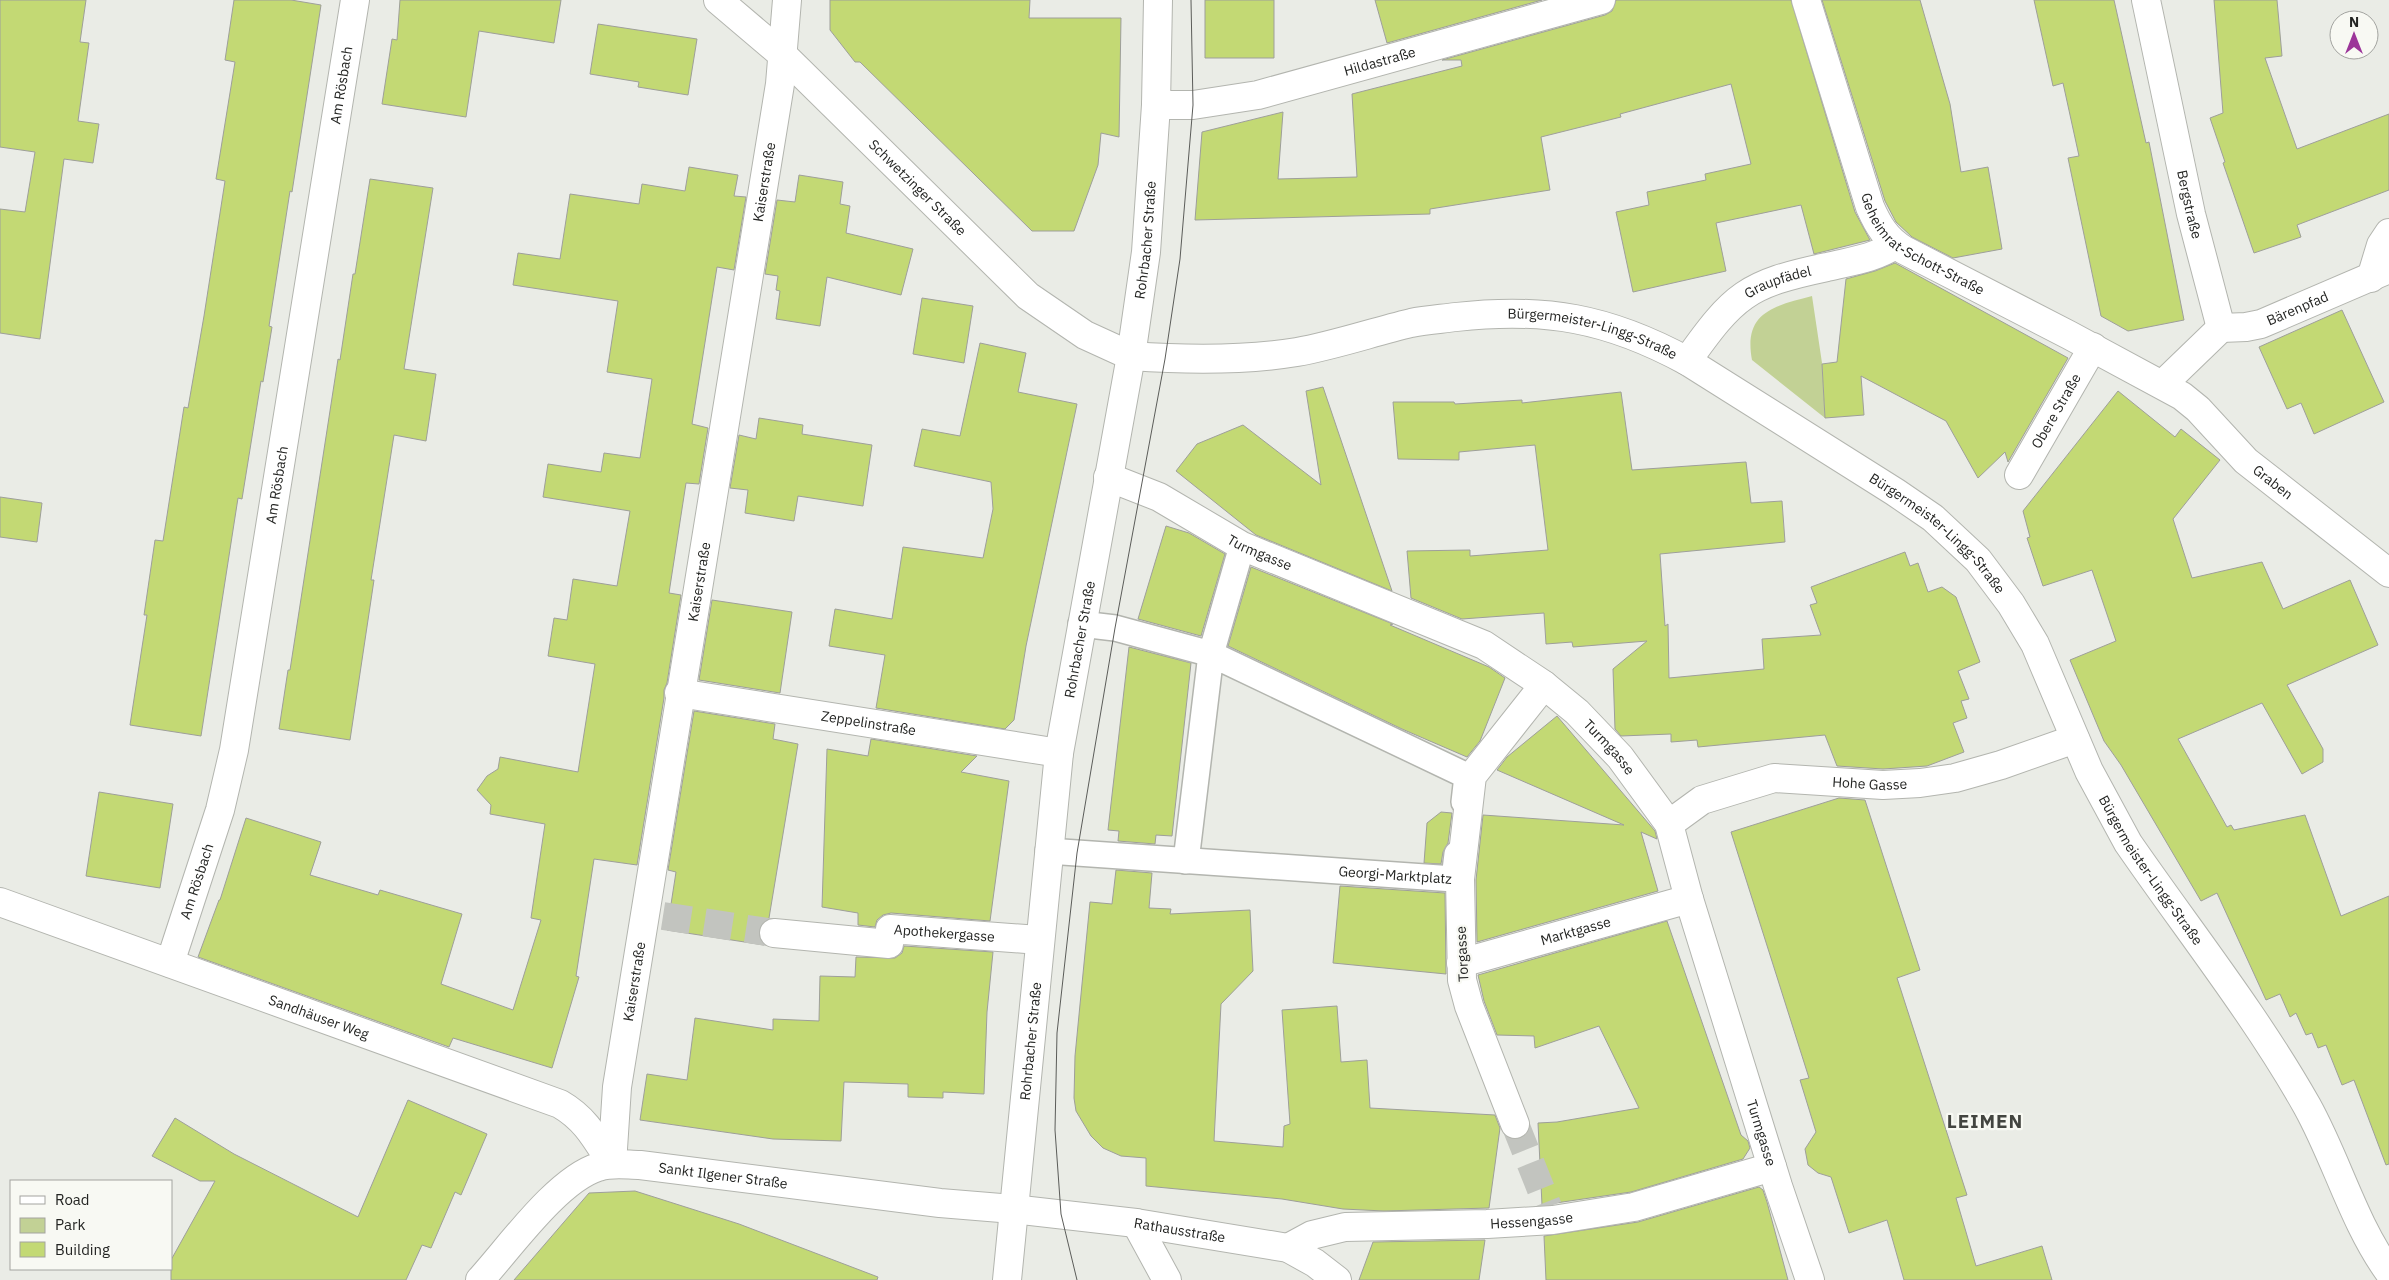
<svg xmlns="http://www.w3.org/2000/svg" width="2389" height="1280" font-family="'IBM Plex Sans',sans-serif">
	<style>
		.green { fill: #c2d195 }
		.building { fill: #c3d974; stroke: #9e9f9a }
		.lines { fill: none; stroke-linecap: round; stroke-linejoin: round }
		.minor-tunnel { stroke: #c2c4bf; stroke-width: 28; stroke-dasharray: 28 14; stroke-linecap: butt }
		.pedestrian-casing { stroke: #b3b5af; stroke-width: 28 }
		.minor-casing { stroke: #b3b5af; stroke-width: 30 }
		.tertiary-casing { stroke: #b3b5af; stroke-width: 30 }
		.secondary-casing { stroke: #b3b5af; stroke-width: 30 }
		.pedestrian { stroke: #fff; stroke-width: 25 }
		.minor { stroke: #fff; stroke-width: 28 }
		.tertiary { stroke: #fff; stroke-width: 28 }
		.secondary { stroke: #fff; stroke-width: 28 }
		.tram { stroke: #5b5c59; stroke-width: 1 }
		.labels { text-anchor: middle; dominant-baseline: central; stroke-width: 4.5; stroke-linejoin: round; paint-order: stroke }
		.street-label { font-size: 14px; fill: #242523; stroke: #f8f9f3 }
		.district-label { font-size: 19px; font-weight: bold; letter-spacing: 1px; fill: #434540; stroke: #f8f9f3 }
	</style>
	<rect width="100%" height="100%" fill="#eaece6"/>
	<!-- green -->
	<path class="green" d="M 1812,296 L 1822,363 L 1825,418 L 1752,360 C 1743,312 1774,306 1812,296 Z"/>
	<!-- building -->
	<path class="building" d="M 0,0 L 86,0 L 80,42 L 89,43 L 78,121 L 99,124 L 93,163 L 64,159 L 40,339 L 0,333 L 0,209 L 25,212 L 35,152 L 0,147 Z
		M 234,0 L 291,0 L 321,5 L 292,192 L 290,191 L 269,326 L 272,327 L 263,382 L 261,381 L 242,499 L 238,498 L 201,736 L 130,725 L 147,615 L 144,615 L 155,540 L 163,541 L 184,407 L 188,408 L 204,316 L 225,181 L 216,179 L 235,62 L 225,60 Z
		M 400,0 L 561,0 L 554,43 L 479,31 L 466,117 L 382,104 L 392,39 L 397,40 Z
		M 830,0 L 1030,0 L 1029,18 L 1121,18 L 1119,137 L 1101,133 L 1098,165 L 1074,231 L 1032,231 L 860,62 L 855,62 L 830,30 Z
		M 1205,0 L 1274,0 L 1274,58 L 1205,58 Z
		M 1375,0 L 1542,0 L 1387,43 Z
		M 1616,0 L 1791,0 L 1855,212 L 1870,240 L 1814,254 L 1801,205 L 1716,223 L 1726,271 L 1633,292 L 1616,212 L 1649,205 L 1647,192 L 1706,180 L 1705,174 L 1751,164 L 1731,84 L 1620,114 L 1621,117 L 1541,137 L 1550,190 L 1430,209 L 1430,214 L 1195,220 L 1202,132 L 1283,112 L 1278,179 L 1357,177 L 1352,94 L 1462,66 L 1461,60 L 1442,60 L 1605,15 L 1612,11 Z
		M 1822,0 L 1920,0 L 1950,104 L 1961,172 L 1988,167 L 2002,249 L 1953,258 L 1912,237 L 1896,222 L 1885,201 Z
		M 2034,0 L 2114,0 L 2146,143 L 2149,142 L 2184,320 L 2128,331 L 2101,316 L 2068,158 L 2079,156 L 2063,83 L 2053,86 Z
		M 2214,0 L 2277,0 L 2282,56 L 2265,58 L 2297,149 L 2389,114 L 2389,190 L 2297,225 L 2301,237 L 2254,253 L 2223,163 L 2225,162 L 2210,118 L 2223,113 Z
		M 598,24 L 697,39 L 688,95 L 638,87 L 639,82 L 590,74 Z
		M 689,167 L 738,175 L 734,196 L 746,197 L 734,270 L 717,267 L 692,424 L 708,428 L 699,484 L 686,483 L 669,593 L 681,595 L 667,683 L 664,690 L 664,698 L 637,865 L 594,859 L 576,976 L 579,977 L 552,1068 L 453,1038 L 449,1047 L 198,957 L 219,900 L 220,900 L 246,818 L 321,842 L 310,875 L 378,895 L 380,890 L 462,914 L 441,984 L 513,1010 L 541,920 L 531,918 L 545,824 L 490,814 L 491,805 L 477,790 L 487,776 L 498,769 L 500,757 L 578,772 L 595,664 L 548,656 L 554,618 L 567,620 L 573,579 L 617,586 L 630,511 L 543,497 L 548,464 L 601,472 L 604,453 L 640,458 L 652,379 L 607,372 L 618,301 L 513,285 L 518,253 L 560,259 L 570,194 L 639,204 L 642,184 L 685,191 Z
		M 799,175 L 843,182 L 840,204 L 850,206 L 846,233 L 913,249 L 901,295 L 827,277 L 820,326 L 776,319 L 780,291 L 776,290 L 778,276 L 765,274 L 777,200 L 795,202 Z
		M 370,179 L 433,188 L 404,369 L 436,374 L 426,441 L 394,435 L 371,580 L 374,580 L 350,740 L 279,729 L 288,670 L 290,670 L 338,359 L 340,360 L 353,274 L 355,274 Z
		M 1895,263 L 2068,358 L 2008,462 L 2005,452 L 1978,478 L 1946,421 L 1861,376 L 1864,415 L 1825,418 L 1822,364 L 1837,362 L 1846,279 L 1875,271 Z
		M 922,298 L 973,306 L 964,363 L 913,354 Z
		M 2342,310 L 2384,402 L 2314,434 L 2301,403 L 2287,409 L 2259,347 Z
		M 980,343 L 1026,353 L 1018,392 L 1077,404 L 1026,646 L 1014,720 L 1005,729 L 876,708 L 885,655 L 829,646 L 835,609 L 892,619 L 903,547 L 983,558 L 993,509 L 991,482 L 914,466 L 922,429 L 960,436 Z
		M 1323,387 L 1392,591 L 1256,535 L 1176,471 L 1197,444 L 1243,425 L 1321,485 L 1306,391 Z
		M 2118,391 L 2175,437 L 2181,429 L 2220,460 L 2173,519 L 2192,578 L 2262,562 L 2283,609 L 2350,580 L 2378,645 L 2287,685 L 2323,749 L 2323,762 L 2302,774 L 2262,703 L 2178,739 L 2227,827 L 2231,825 L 2234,830 L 2305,815 L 2341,916 L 2389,896 L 2389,1164 L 2386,1165 L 2354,1080 L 2342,1085 L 2326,1045 L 2318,1048 L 2312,1033 L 2306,1035 L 2296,1013 L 2290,1017 L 2280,994 L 2266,1000 L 2217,893 L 2201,901 L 2121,765 L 2104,741 L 2070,660 L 2116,641 L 2092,570 L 2043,586 L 2027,538 L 2030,537 L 2023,511 Z
		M 1621,392 L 1632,470 L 1746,462 L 1751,503 L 1782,501 L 1785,542 L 1660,554 L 1665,626 L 1668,624 L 1669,678 L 1764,669 L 1762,639 L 1821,635 L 1810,605 L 1817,603 L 1811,587 L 1905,552 L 1910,566 L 1918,563 L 1928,592 L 1942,587 L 1956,597 L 1980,662 L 1958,671 L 1969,699 L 1961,701 L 1967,718 L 1953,723 L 1964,752 L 1927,766 L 1883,769 L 1837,766 L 1825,735 L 1698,747 L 1697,740 L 1671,742 L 1671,734 L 1621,736 L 1615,729 L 1613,669 L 1647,641 L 1573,647 L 1572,642 L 1546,644 L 1544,613 L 1462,619 L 1411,598 L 1407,551 L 1470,550 L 1470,556 L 1548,550 L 1535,445 L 1459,452 L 1459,460 L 1398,459 L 1393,402 L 1454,402 L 1455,404 L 1522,400 L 1522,403 Z
		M 759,418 L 803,425 L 802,434 L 872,445 L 863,506 L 798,496 L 794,521 L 745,513 L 748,490 L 730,488 L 739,435 L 756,439 Z
		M 0,497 L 42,503 L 37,542 L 0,537 Z
		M 1166,526 L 1189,533 L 1225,554 L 1201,636 L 1138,619 Z
		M 1251,567 L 1393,624 L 1390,625 L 1489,667 L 1505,678 L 1480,741 L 1467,757 L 1402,729 L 1228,646 Z
		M 712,600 L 792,612 L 780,693 L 699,680 Z
		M 1129,647 L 1191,663 L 1172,836 L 1156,835 L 1155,844 L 1118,841 L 1119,831 L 1108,830 Z
		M 694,711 L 775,724 L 773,739 L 798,744 L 769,918 L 762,924 L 759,931 L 760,939 L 764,945 L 667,930 L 676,872 L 668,870 Z
		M 1557,716 L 1655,831 L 1657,839 L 1641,832 L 1658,891 L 1477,942 L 1476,880 L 1483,815 L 1624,825 L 1497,770 L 1507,757 Z
		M 871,739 L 977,756 L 961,772 L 1009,781 L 990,921 L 891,913 L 883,915 L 877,920 L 875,927 L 858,925 L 858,913 L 822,907 L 827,749 L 868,756 Z
		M 99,792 L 173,804 L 160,888 L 86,876 Z
		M 1839,798 L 1865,800 L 1920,970 L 1897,978 L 1967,1195 L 1956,1198 L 1976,1266 L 2042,1246 L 2052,1280 L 1904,1280 L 1887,1220 L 1849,1233 L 1831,1177 L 1818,1173 L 1808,1165 L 1805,1149 L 1816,1132 L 1800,1080 L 1809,1078 L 1731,832 Z
		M 1441,812 L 1452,813 L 1448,843 L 1443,852 L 1441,864 L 1424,863 L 1427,823 Z
		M 1116,870 L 1152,873 L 1149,908 L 1171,909 L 1170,914 L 1250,910 L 1253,971 L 1221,1004 L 1214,1141 L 1283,1147 L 1284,1126 L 1290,1124 L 1282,1010 L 1337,1006 L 1341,1062 L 1367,1060 L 1370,1108 L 1495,1115 L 1500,1128 L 1489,1208 L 1384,1211 L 1343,1209 L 1282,1199 L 1146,1186 L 1146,1158 L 1121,1156 L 1103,1148 L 1091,1136 L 1076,1111 L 1074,1098 L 1075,1056 L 1090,902 L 1112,904 Z
		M 1340,886 L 1445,893 L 1446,974 L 1333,963 Z
		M 1667,921 L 1741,1135 L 1748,1141 L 1750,1148 L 1743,1159 L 1631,1192 L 1542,1205 L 1538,1123 L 1557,1122 L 1639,1108 L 1599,1026 L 1535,1048 L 1534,1036 L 1497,1035 L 1484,1001 L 1478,975 Z
		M 904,946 L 993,952 L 987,1012 L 984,1094 L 943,1092 L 943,1098 L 908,1097 L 908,1084 L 844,1082 L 841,1141 L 773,1139 L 640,1120 L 647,1074 L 687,1080 L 695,1018 L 773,1030 L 773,1019 L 819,1021 L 820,976 L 855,977 L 856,957 L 895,958 L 902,953 Z
		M 408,1100 L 487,1134 L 461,1195 L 455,1192 L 431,1248 L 422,1245 L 406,1280 L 171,1280 L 171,1260 L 215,1181 L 200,1181 L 152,1156 L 175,1118 L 234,1154 L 358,1217 Z
		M 1759,1187 L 1763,1190 L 1767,1202 L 1788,1280 L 1546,1280 L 1544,1236 L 1638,1222 Z
		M 635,1191 L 739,1224 L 878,1277 L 877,1280 L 514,1280 L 589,1193 Z
		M 1485,1240 L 1479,1280 L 1359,1280 L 1373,1242 Z"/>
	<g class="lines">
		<!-- minor-tunnel -->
		<path class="minor-tunnel" d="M 663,916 L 774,933
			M 1515,1124 L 1548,1207"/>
		<defs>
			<g id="pedestrian">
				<path d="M 1081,624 L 1115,628 L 1211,654 L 1242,546"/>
				<path id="s1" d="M 1048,851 L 1454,879 L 1457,854"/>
				<path d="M 1186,861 L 1211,654 L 1467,776 L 1464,802"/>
			</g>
			<g id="minor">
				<path id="s2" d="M 1806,0 L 1870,207 C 1878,225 1886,239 1904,250 L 2069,335 L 2182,396 L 2198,409 L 2246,461 L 2389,573"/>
				<path id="s3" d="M 2146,0 L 2191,214 L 2221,328"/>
				<path id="s4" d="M 1156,105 L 1193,105 L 1258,95 L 1601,0"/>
				<path d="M 2371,278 L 2381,245 L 2389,233"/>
				<path id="s5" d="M 2221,328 L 2246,327 L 2261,324 L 2389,269"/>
				<path id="s6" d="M 1687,361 C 1734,295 1746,284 1827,267 C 1852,261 1873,259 1895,245"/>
				<path d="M 2163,384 L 2221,328"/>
				<path id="s7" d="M 2019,475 L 2093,347"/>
				<path id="s8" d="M 1108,477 L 1159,497 L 1242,546 L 1484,645 L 1544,685 L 1577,712 L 1620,757 L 1669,824 L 1689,899 L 1778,1186 L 1810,1280"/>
				<path id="s9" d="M 679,693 L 1059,753"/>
				<path id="s10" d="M 1669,824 L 1702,800 L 1774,778 L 1883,785 L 1920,783 L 1955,778 L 2001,765 L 2075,739"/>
				<path id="s11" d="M 0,902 L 560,1104 C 586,1119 596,1139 612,1164"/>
				<path id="s12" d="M 774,933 L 889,944 L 890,929 L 1039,940"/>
				<path id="s13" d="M 170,963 L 220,810 L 234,750 L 355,0"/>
				<path id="s14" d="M 1461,963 L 1689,899"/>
				<path d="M 1515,1124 L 1469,1006 L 1462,980 L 1460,879 L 1472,776 L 1544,685"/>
				<path id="s15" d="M 612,1164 L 617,1087 L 780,84 L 787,0"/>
				<path id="s16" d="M 1013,1209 L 1136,1223 L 1288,1248 L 1315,1263 L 1337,1280"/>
				<path d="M 1136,1223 L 1167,1280"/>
				<path id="s17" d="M 1288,1248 L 1312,1235 L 1345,1227 L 1487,1224 L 1553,1220 L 1634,1207 L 1772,1167"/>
			</g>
			<g id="tertiary">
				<path id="s18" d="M 1131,356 C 1187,360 1242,361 1297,352 C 1336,345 1373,332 1411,323 C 1426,320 1441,319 1456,317 C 1545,307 1608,318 1687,361 L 1895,492 L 1933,518 L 1978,560 L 2011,604 L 2035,644 L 2089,771 L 2128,843 C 2188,930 2255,1014 2307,1106 C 2337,1160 2353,1222 2389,1272"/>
				<path id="s19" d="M 480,1280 C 510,1247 557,1180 598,1167 C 612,1162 627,1165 640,1165 L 940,1203 L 1013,1209"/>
			</g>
			<g id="secondary">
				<path id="s20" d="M 718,0 L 784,56 L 1028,296 L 1085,335 L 1131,356"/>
				<path id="s21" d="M 1007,1280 L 1059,753 L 1131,356 L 1146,252 L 1156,105 L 1158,0"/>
			</g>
		</defs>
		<!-- pedestrian casing -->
		<use href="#pedestrian" class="pedestrian-casing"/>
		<!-- minor casing -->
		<use href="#minor" class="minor-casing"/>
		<!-- tertiary casing -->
		<use href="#tertiary" class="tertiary-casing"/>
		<!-- secondary casing -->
		<use href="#secondary" class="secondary-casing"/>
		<!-- pedestrian -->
		<use href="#pedestrian" class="pedestrian"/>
		<!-- minor -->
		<use href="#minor" class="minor"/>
		<!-- tertiary -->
		<use href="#tertiary" class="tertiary"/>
		<!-- secondary -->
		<use href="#secondary" class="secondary"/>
		<!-- tram -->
		<path class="tram" d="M 1077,1280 L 1061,1214 L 1055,1130 L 1057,1033 L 1077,853 L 1115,628 L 1165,359 L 1180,259 L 1193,105 L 1191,0"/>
	</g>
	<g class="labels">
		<!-- street labels -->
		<g class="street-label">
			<text stroke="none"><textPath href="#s4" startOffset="229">Hildastraße</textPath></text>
			<text stroke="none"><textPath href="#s13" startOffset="896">Am Rösbach</textPath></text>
			<text stroke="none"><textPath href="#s15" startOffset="994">Kaiserstraße</textPath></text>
			<text stroke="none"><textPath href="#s20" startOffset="274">Schwetzinger Straße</textPath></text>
			<text stroke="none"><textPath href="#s3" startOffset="209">Bergstraße</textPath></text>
			<text stroke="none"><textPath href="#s21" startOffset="1050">Rohrbacher Straße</textPath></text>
			<text stroke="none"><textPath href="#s2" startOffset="282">Geheimrat-Schott-Straße</textPath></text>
			<text stroke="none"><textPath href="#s6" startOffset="124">Graupfädel</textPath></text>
			<text stroke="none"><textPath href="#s5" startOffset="80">Bärenpfad</textPath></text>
			<text stroke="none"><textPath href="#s18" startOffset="469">Bürgermeister-Lingg-Straße</textPath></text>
			<text stroke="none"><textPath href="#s7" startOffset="74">Obere Straße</textPath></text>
			<text stroke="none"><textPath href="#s2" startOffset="712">Graben</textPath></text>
			<text stroke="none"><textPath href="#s13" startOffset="491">Am Rösbach</textPath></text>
			<text stroke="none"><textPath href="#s18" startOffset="874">Bürgermeister-Lingg-Straße</textPath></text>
			<text stroke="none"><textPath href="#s8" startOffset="170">Turmgasse</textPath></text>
			<text stroke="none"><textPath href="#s15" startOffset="589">Kaiserstraße</textPath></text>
			<text stroke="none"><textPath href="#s21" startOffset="645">Rohrbacher Straße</textPath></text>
			<text stroke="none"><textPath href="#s9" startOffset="192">Zeppelinstraße</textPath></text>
			<text stroke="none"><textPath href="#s8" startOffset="575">Turmgasse</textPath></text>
			<text stroke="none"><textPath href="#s10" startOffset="212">Hohe Gasse</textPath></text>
			<text stroke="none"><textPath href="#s18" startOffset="1279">Bürgermeister-Lingg-Straße</textPath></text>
			<text stroke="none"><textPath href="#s1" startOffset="348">Georgi-Marktplatz</textPath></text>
			<text stroke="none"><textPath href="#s13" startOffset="86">Am Rösbach</textPath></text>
			<text stroke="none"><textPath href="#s14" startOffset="119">Marktgasse</textPath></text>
			<text stroke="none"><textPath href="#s12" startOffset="185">Apothekergasse</textPath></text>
			<text transform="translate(1462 954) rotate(-93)">Torgasse</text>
			<text stroke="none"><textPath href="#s15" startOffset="184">Kaiserstraße</textPath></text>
			<text stroke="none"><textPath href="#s11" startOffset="339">Sandhäuser Weg</textPath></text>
			<text stroke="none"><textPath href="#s21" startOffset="240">Rohrbacher Straße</textPath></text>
			<text stroke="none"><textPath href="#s8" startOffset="995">Turmgasse</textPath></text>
			<text stroke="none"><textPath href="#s19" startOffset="291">Sankt Ilgener Straße</textPath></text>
			<text stroke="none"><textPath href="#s17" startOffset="248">Hessengasse</textPath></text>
			<text stroke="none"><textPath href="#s16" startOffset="168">Rathausstraße</textPath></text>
		</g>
		<!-- district labels -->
		<g class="district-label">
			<text x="1985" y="1121">LEIMEN</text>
		</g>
	</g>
	<!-- legend -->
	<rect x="10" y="1180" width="162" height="90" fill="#f8f9f3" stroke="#a3a4a0"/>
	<rect x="20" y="1196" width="25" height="8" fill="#ffffff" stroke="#a3a4a0"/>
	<text x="55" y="1205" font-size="15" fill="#242523">Road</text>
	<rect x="20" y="1218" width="25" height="15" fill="#c2d195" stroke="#a3a4a0"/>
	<text x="55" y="1230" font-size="15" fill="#242523">Park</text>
	<rect x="20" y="1242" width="25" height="15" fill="#c3d974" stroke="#a3a4a0"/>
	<text x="55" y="1255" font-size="15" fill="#242523">Building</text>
	<!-- north arrow -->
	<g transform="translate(2354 35)"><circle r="24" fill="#f8f9f3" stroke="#a3a4a0"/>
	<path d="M0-4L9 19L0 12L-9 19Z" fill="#9c3599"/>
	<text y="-8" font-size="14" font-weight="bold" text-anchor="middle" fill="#242523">N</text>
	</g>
</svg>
